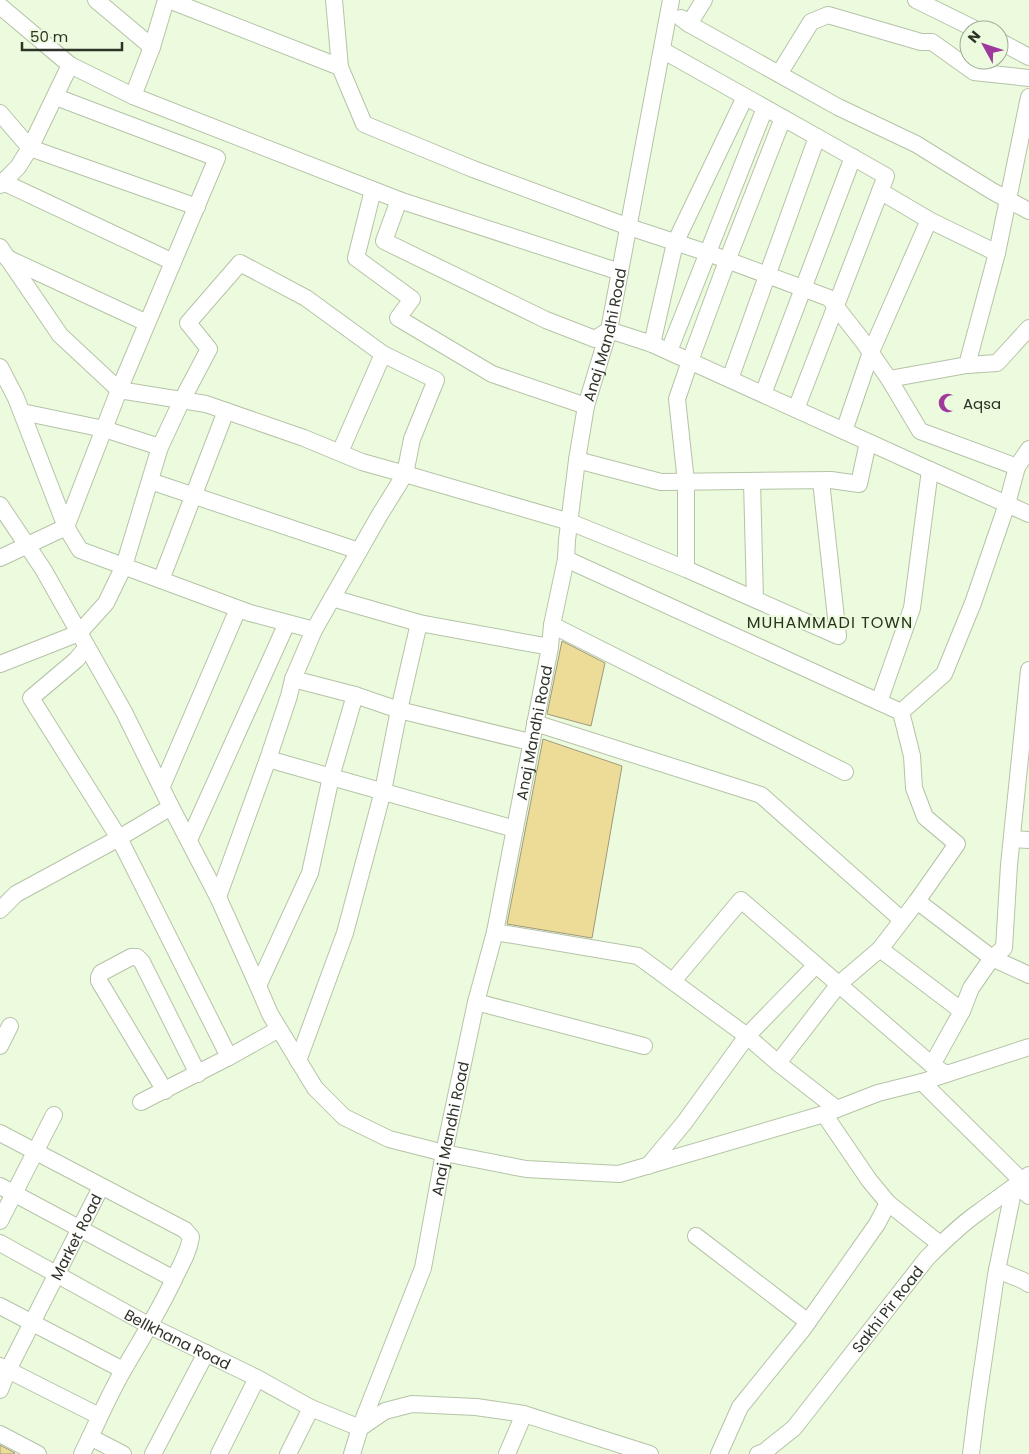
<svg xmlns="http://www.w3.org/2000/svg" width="1029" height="1454" font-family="Poppins,sans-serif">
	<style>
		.building { fill: #eddc97; stroke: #a0997c }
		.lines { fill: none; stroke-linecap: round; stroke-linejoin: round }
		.minor-casing { stroke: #b5c3a7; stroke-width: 18 }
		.minor { stroke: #fff; stroke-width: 16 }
		.labels { text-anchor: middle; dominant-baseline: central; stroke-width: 4; stroke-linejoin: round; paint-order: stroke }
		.street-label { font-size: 15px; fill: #2e3328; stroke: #ecfbdd }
		.poi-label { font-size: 15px; fill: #2e3328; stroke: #ecfbdd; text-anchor: start }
		.neighbourhood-label { font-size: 16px; letter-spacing: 1px; fill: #29341d; stroke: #ecfbdd }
	</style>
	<rect width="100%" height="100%" fill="#ecfbdd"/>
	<!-- building -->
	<path class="building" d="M 562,641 L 605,663 L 591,726 L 547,714 Z
		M 543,739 L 622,766 L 592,938 L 507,924 Z
		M 0,1445 L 15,1453 L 14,1454 L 0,1454 Z"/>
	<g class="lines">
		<defs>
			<g id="minor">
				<path d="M 96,0 L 152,47"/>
				<path d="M 169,0 L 340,67"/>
				<path d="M 334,0 L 340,67 L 364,124 L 473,169 L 629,227 L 708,253 L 829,298 L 862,340 L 889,379 L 967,365 L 997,363 L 1029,328"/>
				<path d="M 916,0 L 977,30"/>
				<path d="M 0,6 L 70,65"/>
				<path d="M 681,18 L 689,24 L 704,0"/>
				<path d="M 689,24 L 838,107 L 916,144 L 992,191 L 1029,211"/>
				<path d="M 999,41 L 1029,57"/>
				<path d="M 662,50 L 817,137 L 730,379"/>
				<path d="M 779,74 L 811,22 L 828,15 L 921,42 L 932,42 L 974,72 L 1029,78"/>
				<path d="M 133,96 L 399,200 L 384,241 L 546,320 L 595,339 L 609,330 L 652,344 L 930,470 L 1029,514"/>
				<path d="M 0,113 L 30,148 L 197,207"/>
				<path d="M 3,182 L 173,262"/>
				<path d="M 0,185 L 18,167 L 30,148 L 70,65 L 133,96 L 152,47 L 166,0"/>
				<path d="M 373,190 L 356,258 L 412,299 L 398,318 L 492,374 L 586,406"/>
				<path d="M 399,200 L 620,272"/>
				<path d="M 929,220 L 997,253"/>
				<path d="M 0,247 L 60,335 L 119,390 L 206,404 L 304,438 L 362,462 L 405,474 L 412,439 L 436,380 L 383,354"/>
				<path d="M 7,258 L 147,323"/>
				<path d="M 652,344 L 675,243 L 745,97"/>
				<path d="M 669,351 L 765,108"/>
				<path d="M 967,365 L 997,253 L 1029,97"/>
				<path d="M 0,367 L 16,398 L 66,527 L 80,550 L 250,613 L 314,630 L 293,679 L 289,696 L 268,759 L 218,897"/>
				<path d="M 889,379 L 920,431 L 1017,467 L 1007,504 L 973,603 L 944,674 L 901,712"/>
				<path d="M 763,394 L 853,157"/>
				<path d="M 796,409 L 886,176 L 817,137"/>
				<path d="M 844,431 L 871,352 L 929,220 L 880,191"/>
				<path d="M 160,447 L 182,400 L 209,349 L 188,323 L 240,263 L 306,298 L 383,354 L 340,452"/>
				<path d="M 577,460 L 661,482 L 831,480 L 859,484 L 868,442"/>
				<path d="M 1017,467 L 1029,449"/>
				<path d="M 150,481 L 359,551"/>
				<path d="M 752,481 L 755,599"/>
				<path d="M 0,505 L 43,569 L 124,712 L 171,807 L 218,897 L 258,986 L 270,1014 L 315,1088 L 344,1117 L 389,1139 L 444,1153 L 526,1169 L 619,1174 L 824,1114 L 878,1093 L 922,1082 L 1029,1047"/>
				<path d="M 0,558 L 66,527 L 119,390 L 217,158 L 56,97"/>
				<path d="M 566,559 L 901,712"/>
				<path d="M 686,569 L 686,482 L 677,399 L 690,361 L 727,261 L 783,118"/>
				<path d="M 161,580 L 226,411"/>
				<path d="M 419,623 L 550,647"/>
				<path d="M 552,625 L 845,772"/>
				<path d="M 314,630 L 379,516 L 405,474 L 570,522 L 686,569 L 838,636 L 821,481"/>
				<path d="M 87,647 L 76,660 L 31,698 L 119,838 L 229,1057 L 279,1029"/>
				<path d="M 0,664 L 79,633 L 106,603 L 124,566 L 160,447 L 104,429 L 22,412"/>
				<path d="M 293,679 L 355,695 L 399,710 L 530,742"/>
				<path d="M 879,702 L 912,608 L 930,470"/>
				<path d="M 535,723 L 761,795 L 902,920"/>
				<path d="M 268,759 L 515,829"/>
				<path d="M 162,786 L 238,609"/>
				<path d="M 1012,839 L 1029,840"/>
				<path d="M 189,840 L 287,623"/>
				<path d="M 917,901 L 992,958 L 1029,975"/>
				<path d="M 0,910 L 16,894 L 119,838 L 171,807"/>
				<path d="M 495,932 L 638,956 L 747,1036 L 778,1063 L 837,1109"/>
				<path d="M 880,949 L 962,1011"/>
				<path d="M 673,981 L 741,900 L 932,1065"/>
				<path d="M 258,986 L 310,873 L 331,777 L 355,695"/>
				<path d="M 476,1002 L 644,1046"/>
				<path d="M 0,1046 L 10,1026"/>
				<path d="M 298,1061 L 345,933 L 383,791 L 399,710 L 419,623 L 332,598"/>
				<path d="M 778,1063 L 839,984 L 880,949 L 917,901 L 957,844 L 925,817 L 914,788 L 912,756 L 901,712"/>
				<path d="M 946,1074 L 932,1065 L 962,1011 L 971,988 L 992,958 L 1004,948 L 1009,865 L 1029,670"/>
				<path d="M 922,1082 L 1022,1181"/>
				<path d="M 165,1091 L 99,981 L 99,977 L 101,973 L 131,957 L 137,957 L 142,962 L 198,1074"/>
				<path d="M 141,1102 L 229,1057"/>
				<path d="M 824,1114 L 869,1180 L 888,1203 L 940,1244"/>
				<path d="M 0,1133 L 185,1230 L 191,1237 C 189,1251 182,1263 176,1275 C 161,1308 142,1338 124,1369 C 108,1396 96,1426 82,1454"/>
				<path d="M 648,1166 L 684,1123 L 747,1036 L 816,965"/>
				<path d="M 1017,1185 L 1029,1196"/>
				<path d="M 0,1186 L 174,1279"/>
				<path d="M 0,1221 L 54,1115"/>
				<path d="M 696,1236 L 808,1322"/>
				<path id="s1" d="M 0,1243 L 150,1326 L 257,1378 L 311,1408 L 360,1428 L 385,1411 L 412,1404 L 476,1407 L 524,1414 L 650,1454"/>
				<path d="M 997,1270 L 1022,1280 L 1029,1284"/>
				<path d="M 0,1306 L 123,1370"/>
				<path d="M 0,1366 L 99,1416"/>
				<path id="s2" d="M 0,1390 L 8,1370 L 101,1187"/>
				<path d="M 0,1434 L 38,1454"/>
				<path d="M 90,1437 L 123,1454"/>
				<path d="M 153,1454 L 206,1353"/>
				<path d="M 219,1454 L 257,1378"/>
				<path d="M 288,1454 L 311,1408"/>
				<path id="s3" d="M 352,1454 L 360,1428 L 423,1268 L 444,1153 L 476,1002 L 495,932 L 550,647 L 552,625 L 566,559 L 567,540 L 577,460 L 586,406 L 609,330 L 671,0"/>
				<path d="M 507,1454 L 524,1414"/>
				<path d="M 719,1454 L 740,1407 L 803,1329 L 877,1224 L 888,1203"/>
				<path id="s4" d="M 758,1454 L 764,1452 L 794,1428 L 927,1258 C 943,1242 960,1225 979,1212 C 996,1199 1013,1188 1029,1175"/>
				<path d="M 971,1454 L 977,1405 L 996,1275 L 1014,1187"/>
			</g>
		</defs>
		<!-- minor casing -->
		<use href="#minor" class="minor-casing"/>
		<!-- minor -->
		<use href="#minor" class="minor"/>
	</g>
	<!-- icons -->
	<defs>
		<symbol id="mosque-bare" viewBox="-9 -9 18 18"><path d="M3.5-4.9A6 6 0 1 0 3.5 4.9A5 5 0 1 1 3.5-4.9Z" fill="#a0399d" stroke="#ecfbdd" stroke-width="2.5" paint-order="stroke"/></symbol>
	</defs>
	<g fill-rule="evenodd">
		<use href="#mosque-bare" x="934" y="389" width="28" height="28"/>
	</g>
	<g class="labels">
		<!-- street labels -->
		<g class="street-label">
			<text stroke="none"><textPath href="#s3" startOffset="1151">Anaj Mandhi Road</textPath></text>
			<text stroke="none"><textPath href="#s3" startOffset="746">Anaj Mandhi Road</textPath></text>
			<text stroke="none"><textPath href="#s3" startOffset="341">Anaj Mandhi Road</textPath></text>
			<text stroke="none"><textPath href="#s2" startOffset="171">Market Road</textPath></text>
			<text stroke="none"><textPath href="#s4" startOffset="196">Sakhi Pir Road</textPath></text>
			<text stroke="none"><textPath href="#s1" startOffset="202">Bellkhana Road</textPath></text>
		</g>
		<!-- poi labels -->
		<g class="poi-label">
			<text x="963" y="403">Aqsa</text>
		</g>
		<!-- neighbourhood labels -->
		<g class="neighbourhood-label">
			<text x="830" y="622">MUHAMMADI TOWN</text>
		</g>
	</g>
	<!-- north arrow -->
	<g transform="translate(984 45) rotate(310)"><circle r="24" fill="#ecfbdd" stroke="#a0ab95"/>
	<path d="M0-4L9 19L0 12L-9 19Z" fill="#a0399d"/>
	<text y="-8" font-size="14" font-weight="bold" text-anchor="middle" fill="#2e3328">N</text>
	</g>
	<!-- scale -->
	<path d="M22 42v8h100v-8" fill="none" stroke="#2e3328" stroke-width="2.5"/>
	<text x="30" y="42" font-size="15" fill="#2e3328" stroke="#ecfbdd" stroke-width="4" paint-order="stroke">50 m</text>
</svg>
